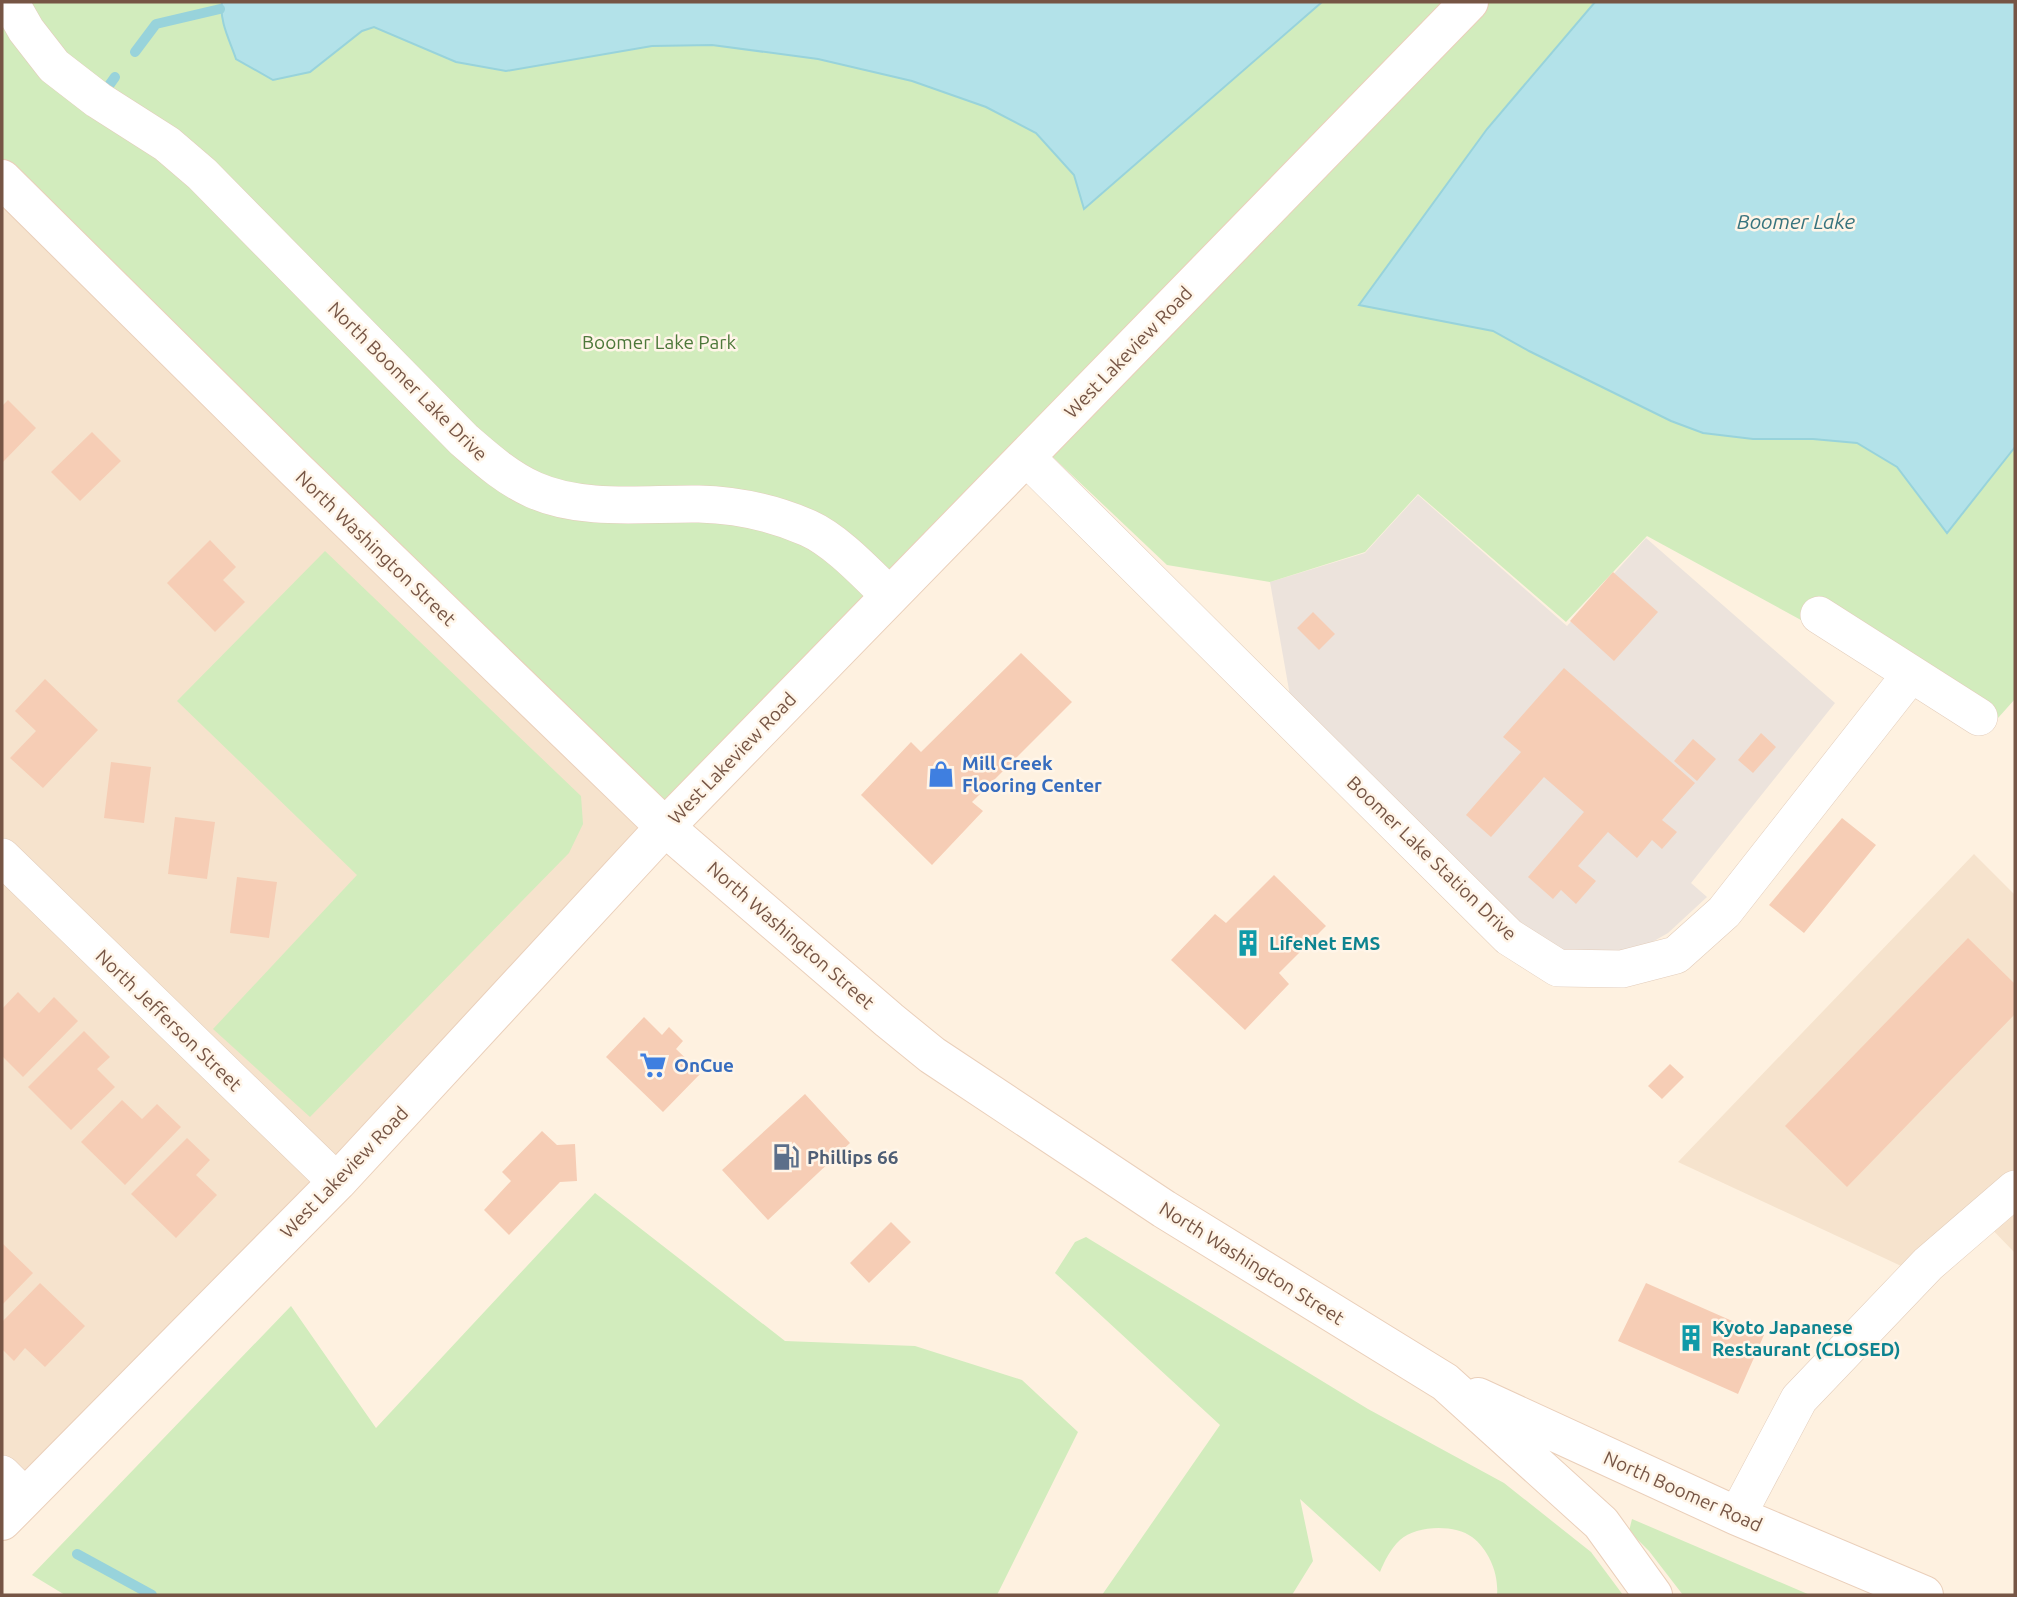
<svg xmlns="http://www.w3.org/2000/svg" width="2017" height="1597" font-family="Ubuntu,sans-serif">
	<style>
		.residential { fill: #f6e3cd }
		.industrial { fill: #ece3dc }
		.green { fill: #d2ecbd }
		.water { fill: #b3e2e9; stroke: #98d3db; stroke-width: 2 }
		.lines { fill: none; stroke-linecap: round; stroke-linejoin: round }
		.stream { stroke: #98d3db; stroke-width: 10 }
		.building { fill: #f6cdb5 }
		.street-casing { stroke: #e3cdbb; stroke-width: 38 }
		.secondary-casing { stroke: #eacfba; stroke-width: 40 }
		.street { stroke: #fff; stroke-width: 37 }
		.secondary { stroke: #fff; stroke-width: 38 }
		.labels { text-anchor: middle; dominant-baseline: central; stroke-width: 5; stroke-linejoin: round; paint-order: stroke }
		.park-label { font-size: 19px; fill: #4d783a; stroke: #fff5e8 }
		.street-label { font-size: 19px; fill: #765545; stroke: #fff5e8 }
		.shop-label { font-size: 19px; font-weight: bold; fill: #366cbe; stroke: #fff5e8; text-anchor: start }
		.culture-label { font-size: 19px; font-weight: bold; fill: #0d838f; stroke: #fff5e8; text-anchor: start }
		.service-label { font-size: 19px; font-weight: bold; fill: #4e5e75; stroke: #fff5e8; text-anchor: start }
		.water-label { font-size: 21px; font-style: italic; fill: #38747e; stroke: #fff5e8 }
	</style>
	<rect width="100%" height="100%" fill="#fef1e0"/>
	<!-- residential -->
	<path class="residential" d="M 2,185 L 665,827 L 30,1494 L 2,1468 Z
		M 1974,854 L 2015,895 L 2015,1253 L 1981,1218 L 1914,1272 L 1678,1162 Z"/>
	<!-- industrial -->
	<path class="industrial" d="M 1418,495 L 1567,626 L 1646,538 L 1835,703 L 1691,883 L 1707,897 L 1668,933 L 1647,945 L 1609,957 L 1575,954 L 1528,939 L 1292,707 L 1270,582 L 1365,553 Z"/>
	<!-- green -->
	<path class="green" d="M 2,2 L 2015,2 L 2015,699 L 1998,718 L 1878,662 L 1647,536 L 1566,622 L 1418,494 L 1365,552 L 1270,582 L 1167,565 L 1036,441 L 666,822 L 2,172 Z
		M 325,551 L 581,796 L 583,824 L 569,853 L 310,1117 L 213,1029 L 357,875 L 177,701 Z
		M 595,1193 L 785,1341 L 915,1346 L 1022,1380 L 1078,1432 L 997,1595 L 65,1595 L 32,1575 L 291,1306 L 376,1428 Z
		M 1086,1237 L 1368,1409 L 1504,1483 L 1591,1552 L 1623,1595 L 1497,1595 C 1499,1574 1489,1550 1472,1537 C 1455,1524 1416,1525 1400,1540 C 1391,1548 1384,1562 1380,1572 L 1300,1499 L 1313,1561 L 1292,1595 L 1102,1595 L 1220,1425 L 1055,1273 L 1075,1242 Z
		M 1632,1519 L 1810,1595 L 1683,1595 L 1649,1551 L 1629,1531 Z"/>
	<!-- water -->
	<path class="water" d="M 222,2 L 1322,2 L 1084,209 L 1074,175 L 1036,133 L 986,107 L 912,81 L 818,59 L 712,45 L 652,46 L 506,71 L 456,62 L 374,27 L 362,31 L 310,72 L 273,80 L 236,59 C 230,41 219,21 222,2 Z
		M 1595,2 L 2015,2 L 2015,447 L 1947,533 L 1897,467 L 1857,443 L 1813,439 L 1753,439 L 1703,433 L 1671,421 L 1529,351 L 1493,331 L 1359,305 L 1487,129 Z"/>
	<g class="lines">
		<!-- stream -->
		<path class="stream" d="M 135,52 L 156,24 L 220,9
			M 103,94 L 115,77
			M 77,1554 L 152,1595"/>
	</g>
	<!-- building -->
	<path class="building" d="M 8,400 L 36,428 L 2,463 L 2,406 Z
		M 92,432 L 121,461 L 80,501 L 51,472 Z
		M 210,540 L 236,567 L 223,580 L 245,602 L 215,632 L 167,583 Z
		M 1613,572 L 1658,612 L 1614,661 L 1570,621 Z
		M 1313,612 L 1335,634 L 1319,650 L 1297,628 Z
		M 1021,653 L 1072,702 L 972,802 L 983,811 L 932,865 L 861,795 L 911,742 L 921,752 Z
		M 1564,668 L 1695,783 L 1662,820 L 1677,832 L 1662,849 L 1652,840 L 1637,858 L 1608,832 L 1578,866 L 1596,881 L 1576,904 L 1561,890 L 1553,899 L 1528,877 L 1584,812 L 1544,777 L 1491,837 L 1466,815 L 1521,752 L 1503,737 Z
		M 45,679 L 98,730 L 43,788 L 10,758 L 36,731 L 15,711 Z
		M 1761,733 L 1776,747 L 1753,773 L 1738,760 Z
		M 1693,739 L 1716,759 L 1697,781 L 1674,761 Z
		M 111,762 L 151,767 L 144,823 L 104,818 Z
		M 175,817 L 215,822 L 207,879 L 168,874 Z
		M 1842,818 L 1876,845 L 1804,933 L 1769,905 Z
		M 1274,875 L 1326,926 L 1279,973 L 1289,984 L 1245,1030 L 1171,960 L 1215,914 L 1226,923 Z
		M 237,877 L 277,882 L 269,938 L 230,933 Z
		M 1968,938 L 2015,984 L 2015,1014 L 1847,1187 L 1785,1126 Z
		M 18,992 L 39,1013 L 54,997 L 78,1021 L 23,1077 L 2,1056 L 2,1009 Z
		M 644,1017 L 662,1035 L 669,1027 L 683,1041 L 676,1049 L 701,1073 L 663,1112 L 606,1057 Z
		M 84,1031 L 110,1057 L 97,1069 L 115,1087 L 71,1130 L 28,1087 Z
		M 1670,1064 L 1684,1077 L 1662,1099 L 1648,1086 Z
		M 805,1094 L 850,1143 L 768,1220 L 722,1170 Z
		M 122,1100 L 142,1119 L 157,1104 L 181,1127 L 125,1185 L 81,1142 Z
		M 542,1131 L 557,1145 L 575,1144 L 577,1181 L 560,1182 L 509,1235 L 484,1210 L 511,1181 L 502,1172 Z
		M 187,1138 L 210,1160 L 196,1175 L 217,1195 L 176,1238 L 131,1194 Z
		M 891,1222 L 911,1242 L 869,1283 L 850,1263 Z
		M 2,1243 L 33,1273 L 2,1305 Z
		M 40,1283 L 85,1326 L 45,1367 L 25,1348 L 14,1361 L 2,1349 L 2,1322 Z
		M 1646,1283 L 1764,1335 L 1738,1394 L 1618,1341 Z"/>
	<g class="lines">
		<defs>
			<path id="street" d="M 10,2 L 26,30 L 54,66 L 98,100 L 167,144 L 202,174 L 464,440 C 486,459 507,478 534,490 C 583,512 646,503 699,504 C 736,505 774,513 808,528 C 837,541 867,574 890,596
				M 1026,457 L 1509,937 L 1558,968 L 1622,969 L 1676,955 L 1724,912 L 1911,674
				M 1819,615 L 1979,717
				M 2,857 L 337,1182
				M 2,1474 L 25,1497
				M 1737,1516 L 1799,1399 L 1928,1264 L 2015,1189"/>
			<path id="secondary" d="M 2,179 L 295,469 L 665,827 L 889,1020 L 932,1055 L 1164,1209 L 1445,1382 L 1601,1523 L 1653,1595
				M 1478,1397 L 1737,1516 L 1924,1595
				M 2,1521 L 337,1182 L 665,827 L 1469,2"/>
		</defs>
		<!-- street casing -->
		<use href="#street" class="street-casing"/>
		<!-- secondary casing -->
		<use href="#secondary" class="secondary-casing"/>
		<!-- street -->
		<use href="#street" class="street"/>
		<!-- secondary -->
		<use href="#secondary" class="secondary"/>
	</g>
	<!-- icons -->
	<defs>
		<symbol id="shop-bare" viewBox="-9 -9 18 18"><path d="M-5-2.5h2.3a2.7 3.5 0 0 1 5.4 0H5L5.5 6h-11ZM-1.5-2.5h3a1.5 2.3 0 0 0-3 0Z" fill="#3f7fe0" stroke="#fff5e8" stroke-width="2.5" paint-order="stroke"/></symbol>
		<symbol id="building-bare" viewBox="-9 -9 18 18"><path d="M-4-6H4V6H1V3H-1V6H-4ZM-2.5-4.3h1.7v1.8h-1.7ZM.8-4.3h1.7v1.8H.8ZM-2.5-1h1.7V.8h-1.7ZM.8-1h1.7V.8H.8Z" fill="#0f9aa8" stroke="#fff5e8" stroke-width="2.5" paint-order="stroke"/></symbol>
		<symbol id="supermarket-bare" viewBox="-9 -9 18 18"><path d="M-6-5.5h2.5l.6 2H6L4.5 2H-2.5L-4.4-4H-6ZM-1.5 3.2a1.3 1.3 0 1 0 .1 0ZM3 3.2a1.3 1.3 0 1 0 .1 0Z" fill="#3f7fe0" stroke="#fff5e8" stroke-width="2.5" paint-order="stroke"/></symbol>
		<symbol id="fuel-bare" viewBox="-9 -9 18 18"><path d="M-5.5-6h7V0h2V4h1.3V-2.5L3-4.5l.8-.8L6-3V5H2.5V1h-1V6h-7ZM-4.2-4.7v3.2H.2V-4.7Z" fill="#5c6f8a" stroke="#fff5e8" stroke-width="2.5" paint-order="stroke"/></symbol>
	</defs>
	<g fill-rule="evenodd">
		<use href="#shop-bare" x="922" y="755" width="38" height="38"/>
		<use href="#building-bare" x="1229" y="924" width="38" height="38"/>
		<use href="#supermarket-bare" x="634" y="1046" width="38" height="38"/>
		<use href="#fuel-bare" x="767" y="1138" width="38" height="38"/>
		<use href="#building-bare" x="1672" y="1319" width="38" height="38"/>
	</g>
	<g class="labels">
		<!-- park labels -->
		<g class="park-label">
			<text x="659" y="342">Boomer Lake Park</text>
		</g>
		<!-- street labels -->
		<g class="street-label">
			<text transform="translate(1128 352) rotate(-46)">West Lakeview Road</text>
			<text transform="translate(408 381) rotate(45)">North Boomer Lake Drive</text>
			<text transform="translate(376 548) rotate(44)">North Washington Street</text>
			<text transform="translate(732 758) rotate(-46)">West Lakeview Road</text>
			<text transform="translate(1432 858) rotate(44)">Boomer Lake Station Drive</text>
			<text transform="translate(791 935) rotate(41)">North Washington Street</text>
			<text transform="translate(169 1020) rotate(44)">North Jefferson Street</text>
			<text transform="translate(344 1172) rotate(-46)">West Lakeview Road</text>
			<text transform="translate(1252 1263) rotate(32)">North Washington Street</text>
			<text transform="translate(1683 1491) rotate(24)">North Boomer Road</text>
		</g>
		<!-- shop labels -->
		<g class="shop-label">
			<text x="962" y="763">Mill Creek<tspan x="962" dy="22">Flooring Center</tspan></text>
			<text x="674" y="1065">OnCue</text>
		</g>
		<!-- culture labels -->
		<g class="culture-label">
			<text x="1269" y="943">LifeNet EMS</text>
			<text x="1712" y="1327">Kyoto Japanese<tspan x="1712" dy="22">Restaurant (CLOSED)</tspan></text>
		</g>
		<!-- service labels -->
		<g class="service-label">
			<text x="807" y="1157">Phillips 66</text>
		</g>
		<!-- water labels -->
		<g class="water-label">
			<text x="1796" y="221">Boomer Lake</text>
		</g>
	</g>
	<!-- border -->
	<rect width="2017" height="1597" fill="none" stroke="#765545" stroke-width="7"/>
</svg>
